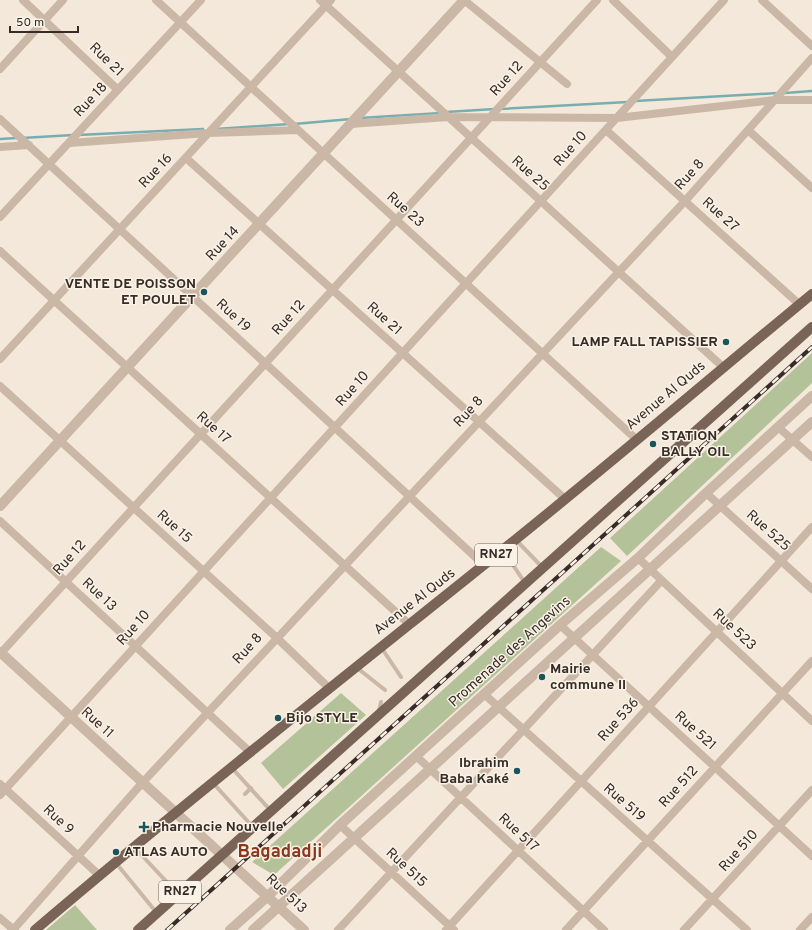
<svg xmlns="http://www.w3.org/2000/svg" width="812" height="930" font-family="Overpass,sans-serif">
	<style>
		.green { fill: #b4c299 }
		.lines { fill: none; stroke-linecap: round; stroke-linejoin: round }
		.stream { stroke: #78aeb1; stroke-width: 2.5 }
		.service { stroke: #cbb7a6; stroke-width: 4 }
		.minor { stroke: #cbb7a6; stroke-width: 8 }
		.tertiary { stroke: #cbb7a6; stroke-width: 10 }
		.primary { stroke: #7a6357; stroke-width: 10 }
		.rail-casing { stroke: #372c27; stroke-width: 4 }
		.rail { stroke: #faf2e7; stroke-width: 2.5; stroke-dasharray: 8; stroke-linecap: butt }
		.poi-dot { fill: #1b555a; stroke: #faf2e7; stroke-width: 1.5 }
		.labels { text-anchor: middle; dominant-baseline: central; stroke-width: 3; stroke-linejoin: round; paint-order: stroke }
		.shield { fill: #faf2e7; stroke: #726761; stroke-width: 1 }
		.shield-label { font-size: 13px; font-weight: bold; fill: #372c27 }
		.street-label { font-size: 14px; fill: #372c27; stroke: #faf2e7 }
		.poi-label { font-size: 14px; font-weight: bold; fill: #372c27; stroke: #faf2e7; text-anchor: start }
		.district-label { font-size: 18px; font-weight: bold; fill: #89381c; stroke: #faf2e7 }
	</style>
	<rect width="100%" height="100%" fill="#f3e8da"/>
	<!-- green -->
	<path class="green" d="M 812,353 L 812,383 L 627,556 L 610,538 Z
		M 601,547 L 621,561 L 274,875 L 252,862 Z
		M 341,693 L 366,715 L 283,789 L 261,763 Z
		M 75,905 L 97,930 L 46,930 Z"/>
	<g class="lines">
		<!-- stream -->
		<path class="stream" d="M 785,93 L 812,91
			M 635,101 L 778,93
			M 500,109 L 628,102
			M 446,112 L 495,109
			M 360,118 L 441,113
			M 294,124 L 351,119
			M 216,129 L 289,124
			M 78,135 L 203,129
			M 22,138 L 73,135
			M 0,139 L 17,138"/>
		<!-- service -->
		<path class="service" d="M 516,540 L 543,568
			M 503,550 L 525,583
			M 381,647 L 401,677
			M 356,667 L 385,690
			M 379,711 L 381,702
			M 232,768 L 271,811
			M 213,783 L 252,826
			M 245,794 L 251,788
			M 135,848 L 178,894
			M 116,863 L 156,912"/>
		<!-- minor -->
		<path class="minor" d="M 23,0 L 118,90
			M 156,0 L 636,439
			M 320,0 L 723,367
			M 464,0 L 567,84
			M 613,0 L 672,57
			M 762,0 L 812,46
			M 0,69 L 63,0
			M 0,119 L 484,565
			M 350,124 L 448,117 L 617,118 L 775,100 L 812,100
			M 606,130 L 799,304
			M 748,130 L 812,188
			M 69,143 L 208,133 L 298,130
			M 0,147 L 29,145
			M 186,158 L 565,499
			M 0,217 L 201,0
			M 0,251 L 409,624
			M 0,359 L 331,0
			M 0,386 L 277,638 L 329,688
			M 778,427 L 812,457
			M 706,493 L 812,589
			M 0,521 L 251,753
			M 638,558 L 812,721
			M 560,625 L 812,856
			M 0,654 L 597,0
			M 484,694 L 747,930
			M 416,756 L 604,930
			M 0,784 L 99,875
			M 0,795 L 724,0
			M 340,825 L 454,930
			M 0,918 L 14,930
			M 13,930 L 143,782 L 685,201 L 812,58
			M 338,930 L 661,581
			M 446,930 L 812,527
			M 566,930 L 812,661
			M 684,930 L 812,790
			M 800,930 L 812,917"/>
		<!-- tertiary -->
		<path class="tertiary" d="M 0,506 L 464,0
			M 0,652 L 304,930
			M 230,930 L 268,896 L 340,825 L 560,625 L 638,558 L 706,493 L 812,396
			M 253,930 L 812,422"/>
		<!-- primary -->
		<path class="primary" d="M 35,930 C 182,805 334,685 485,564 C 596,476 703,384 812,294
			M 138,930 L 812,327"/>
		<defs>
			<path id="rail" d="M 167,930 L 812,347"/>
		</defs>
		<!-- rail casing -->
		<use href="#rail" class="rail-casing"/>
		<!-- rail -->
		<use href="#rail" class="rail"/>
	</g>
	<!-- markers -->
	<g class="poi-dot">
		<circle cx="204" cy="292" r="4"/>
		<circle cx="726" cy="342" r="4"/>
		<circle cx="653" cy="444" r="4"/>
		<circle cx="542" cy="677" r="4"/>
		<circle cx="278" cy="718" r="4"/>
		<circle cx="517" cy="771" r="4"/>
		<path d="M142 821h4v4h4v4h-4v4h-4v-4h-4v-4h4z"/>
		<circle cx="116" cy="852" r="4"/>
	</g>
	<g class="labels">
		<!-- shield labels -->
		<g class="shield">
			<rect x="475" y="544" width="42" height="22" rx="3"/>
			<rect x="159" y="881" width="42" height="22" rx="3"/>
		</g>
		<g class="shield-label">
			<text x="496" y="555">RN27</text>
			<text x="180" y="892">RN27</text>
		</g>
		<!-- street labels -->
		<g class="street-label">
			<text transform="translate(106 60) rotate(44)">Rue 21</text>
			<text transform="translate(507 79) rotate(-48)">Rue 12</text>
			<text transform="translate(91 100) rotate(-47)">Rue 18</text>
			<text transform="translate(571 149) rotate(-48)">Rue 10</text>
			<text transform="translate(156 171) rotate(-47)">Rue 16</text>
			<text transform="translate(530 174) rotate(42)">Rue 25</text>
			<text transform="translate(690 175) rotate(-48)">Rue 8</text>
			<text transform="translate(405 210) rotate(42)">Rue 23</text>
			<text transform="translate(720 215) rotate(42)">Rue 27</text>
			<text transform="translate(223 244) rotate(-47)">Rue 14</text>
			<text transform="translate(233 316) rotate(43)">Rue 19</text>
			<text transform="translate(289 318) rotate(-48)">Rue 12</text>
			<text transform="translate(384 319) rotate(42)">Rue 21</text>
			<text transform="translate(353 389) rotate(-48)">Rue 10</text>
			<text transform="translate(666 396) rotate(-40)">Avenue Al Quds</text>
			<text transform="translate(469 412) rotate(-47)">Rue 8</text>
			<text transform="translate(213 428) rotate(42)">Rue 17</text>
			<text transform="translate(174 527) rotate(42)">Rue 15</text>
			<text transform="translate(768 531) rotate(42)">Rue 525</text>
			<text transform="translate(70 558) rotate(-48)">Rue 12</text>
			<text transform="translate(99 595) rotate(43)">Rue 13</text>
			<text transform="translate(415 602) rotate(-38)">Avenue Al Quds</text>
			<text transform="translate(134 628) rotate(-48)">Rue 10</text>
			<text transform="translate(734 630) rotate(43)">Rue 523</text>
			<text transform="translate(248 649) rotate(-47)">Rue 8</text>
			<text transform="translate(510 652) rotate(-42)">Promenade des Angevins</text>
			<text transform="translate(619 720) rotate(-48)">Rue 536</text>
			<text transform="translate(97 723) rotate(42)">Rue 11</text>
			<text transform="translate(695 731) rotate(42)">Rue 521</text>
			<text transform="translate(679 787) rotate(-48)">Rue 512</text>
			<text transform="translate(624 803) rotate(41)">Rue 519</text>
			<text transform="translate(58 820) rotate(43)">Rue 9</text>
			<text transform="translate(518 833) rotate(43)">Rue 517</text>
			<text transform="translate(739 851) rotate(-48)">Rue 510</text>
			<text transform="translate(406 868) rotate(43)">Rue 515</text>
			<text transform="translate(286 894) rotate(43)">Rue 513</text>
		</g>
		<!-- poi labels -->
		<g class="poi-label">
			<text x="196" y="284" text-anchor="end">VENTE DE POISSON<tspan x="196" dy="16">ET POULET</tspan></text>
			<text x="718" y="342" text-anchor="end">LAMP FALL TAPISSIER</text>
			<text x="661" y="436">STATION<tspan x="661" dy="16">BALLY OIL</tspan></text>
			<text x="550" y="669">Mairie<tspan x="550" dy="16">commune II</tspan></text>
			<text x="286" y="718">Bijo STYLE</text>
			<text x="509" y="763" text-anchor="end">Ibrahim<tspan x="509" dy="16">Baba Kaké</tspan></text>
			<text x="152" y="827">Pharmacie Nouvelle</text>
			<text x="124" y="852">ATLAS AUTO</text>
		</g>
		<!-- district labels -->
		<g class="district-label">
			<text x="280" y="852">Bagadadji</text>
		</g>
	</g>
	<!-- scale -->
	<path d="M10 26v6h68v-6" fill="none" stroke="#372c27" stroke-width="2"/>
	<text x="16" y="26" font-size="12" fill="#372c27" stroke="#faf2e7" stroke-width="3" paint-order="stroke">50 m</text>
</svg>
